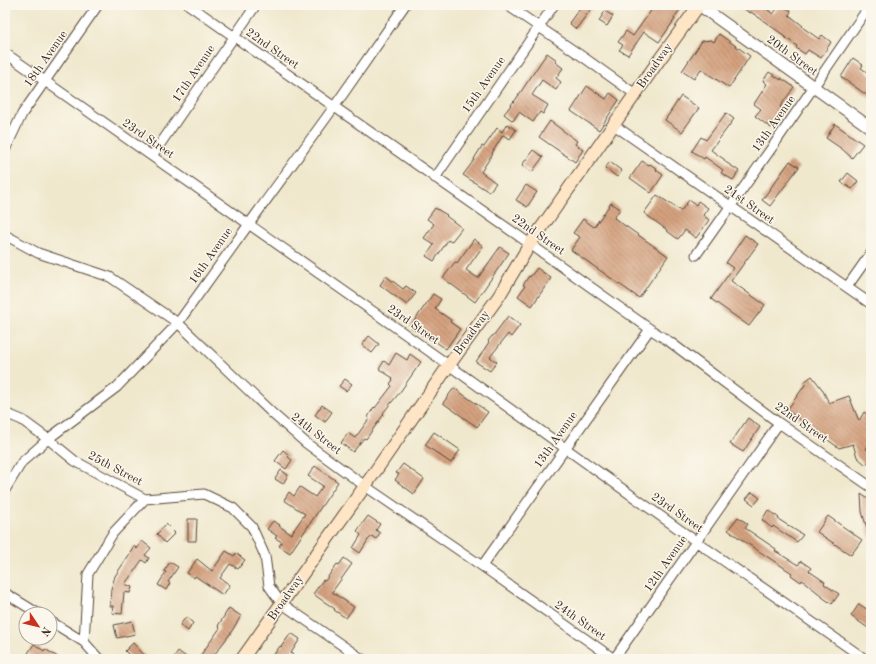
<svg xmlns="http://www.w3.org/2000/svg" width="876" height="664" font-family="'Old Standard TT',serif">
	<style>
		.building { fill: url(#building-back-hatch) }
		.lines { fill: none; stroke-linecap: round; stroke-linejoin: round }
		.minor-casing { stroke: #564638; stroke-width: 11 }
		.tertiary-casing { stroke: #564638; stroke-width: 13 }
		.secondary-casing { stroke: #564638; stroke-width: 14 }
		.minor { stroke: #fff; stroke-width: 9 }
		.tertiary { stroke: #fff; stroke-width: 11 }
		.secondary { stroke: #fde5c5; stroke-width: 12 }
		.labels { text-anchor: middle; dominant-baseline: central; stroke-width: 3; stroke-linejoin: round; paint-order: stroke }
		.street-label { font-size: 12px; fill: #3b2a1e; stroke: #fbf7ec }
	</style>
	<defs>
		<pattern id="building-back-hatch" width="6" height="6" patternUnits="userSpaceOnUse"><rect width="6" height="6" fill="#d4a17f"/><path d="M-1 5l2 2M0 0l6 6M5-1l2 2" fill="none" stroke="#ad8367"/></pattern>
	</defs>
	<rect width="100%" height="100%" fill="#fbf7ec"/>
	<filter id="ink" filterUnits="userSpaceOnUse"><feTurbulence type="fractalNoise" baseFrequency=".025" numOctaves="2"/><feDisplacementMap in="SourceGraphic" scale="8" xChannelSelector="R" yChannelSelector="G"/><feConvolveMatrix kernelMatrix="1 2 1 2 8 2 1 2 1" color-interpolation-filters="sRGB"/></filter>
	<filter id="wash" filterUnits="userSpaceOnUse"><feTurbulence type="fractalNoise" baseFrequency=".012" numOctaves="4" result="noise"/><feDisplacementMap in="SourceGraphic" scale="16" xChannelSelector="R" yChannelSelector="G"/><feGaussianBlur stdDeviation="0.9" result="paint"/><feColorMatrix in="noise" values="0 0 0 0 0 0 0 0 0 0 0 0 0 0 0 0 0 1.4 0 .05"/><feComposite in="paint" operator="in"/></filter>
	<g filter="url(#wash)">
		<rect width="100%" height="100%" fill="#f0e8cd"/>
		<g id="blocks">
			<!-- building -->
			<path class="building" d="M 582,5 L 594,5 L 576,29 L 569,23 Z
				M 655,5 L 676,5 L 681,8 L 674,18 L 675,19 L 659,42 L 644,32 L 628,55 L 619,50 L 623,45 L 618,42 L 626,31 L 633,36 Z
				M 738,5 L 762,5 L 773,14 L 780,5 L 781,5 L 791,11 L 789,15 L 803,26 L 802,27 L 819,39 L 822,35 L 831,42 L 821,58 L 808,50 L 805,54 L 796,48 L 797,46 L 782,35 L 782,34 L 751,12 L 750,13 Z
				M 605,11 L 613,16 L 607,26 L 599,21 Z
				M 719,34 L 750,56 L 729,88 L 701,69 L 694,79 L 682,71 L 702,41 L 711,40 L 714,42 Z
				M 547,53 L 557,60 L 555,62 L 563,68 L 556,78 L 561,82 L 556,90 L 542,80 L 532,95 L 548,105 L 543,114 L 540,112 L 533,122 L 519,112 L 513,121 L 504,114 L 514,101 L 514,102 Z
				M 853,58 L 863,65 L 861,68 L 871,75 L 871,98 L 841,77 Z
				M 769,72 L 781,80 L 781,78 L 794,87 L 780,107 L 784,110 L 771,128 L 755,116 L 761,109 L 754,104 L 767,84 L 763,81 Z
				M 587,86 L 606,99 L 610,93 L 619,100 L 599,130 L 571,111 Z
				M 681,96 L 699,108 L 682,132 L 665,120 Z
				M 726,113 L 734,119 L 711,150 L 725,160 L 724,161 L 739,171 L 733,180 L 721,173 L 723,170 L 705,157 L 704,159 L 692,151 L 701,137 L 706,140 Z
				M 550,121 L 577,141 L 575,144 L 583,150 L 575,162 L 539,137 Z
				M 507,124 L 516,130 L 510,139 L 503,135 L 492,153 L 493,153 L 481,172 L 496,183 L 489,192 L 463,175 L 475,159 L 474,159 L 482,146 L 484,147 L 497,128 L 502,132 Z
				M 835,124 L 863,144 L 852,158 L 842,149 L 826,138 Z
				M 533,150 L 543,157 L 532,172 L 522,165 Z
				M 642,161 L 649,165 L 650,164 L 657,169 L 656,170 L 663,175 L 651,193 L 630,178 Z
				M 790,161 L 799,167 L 770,206 L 762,200 Z
				M 610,162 L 622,171 L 617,177 L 605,168 Z
				M 848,173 L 858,181 L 852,189 L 841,182 Z
				M 526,185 L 537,192 L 527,207 L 516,200 Z
				M 657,195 L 681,211 L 689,200 L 696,205 L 698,201 L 708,208 L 703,215 L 709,220 L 696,238 L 685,230 L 678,239 L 667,231 L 667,230 L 644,213 Z
				M 611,203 L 620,209 L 614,218 L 668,256 L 639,298 L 571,250 L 580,237 L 573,233 L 583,219 L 594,227 Z
				M 435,208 L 447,215 L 446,216 L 462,228 L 451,242 L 448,240 L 434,261 L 426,256 L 434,245 L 424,238 L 434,224 L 427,219 Z
				M 745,235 L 758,244 L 731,281 L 765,305 L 749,326 L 711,299 L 733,268 L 726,263 Z
				M 474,239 L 483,246 L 466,270 L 478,278 L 500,247 L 509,253 L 475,302 L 443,278 L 455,262 L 457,263 Z
				M 537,268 L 551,278 L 532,306 L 518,296 L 525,286 L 523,285 L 529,276 L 530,277 Z
				M 386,276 L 403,289 L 406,286 L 416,293 L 407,305 L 380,285 Z
				M 433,294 L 441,299 L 435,309 L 451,320 L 450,322 L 460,329 L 446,349 L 428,336 L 427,338 L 410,327 Z
				M 508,316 L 520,325 L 511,337 L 508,334 L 490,357 L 497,362 L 490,371 L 476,362 L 489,342 L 488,341 L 492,336 L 493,336 Z
				M 369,336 L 379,344 L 372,353 L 362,345 Z
				M 396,353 L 407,360 L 410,354 L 421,362 L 400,392 L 383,413 L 384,414 L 366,439 L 364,438 L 353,452 L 341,443 L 348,433 L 355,438 L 369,419 L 368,417 L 374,407 L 375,408 L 392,386 L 390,384 L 393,380 L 392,379 L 393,378 L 379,369 L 384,361 L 389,365 Z
				M 812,376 L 822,389 L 829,403 L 849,396 L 859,421 L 864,412 L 871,417 L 871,441 L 866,449 L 871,452 L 871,458 L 866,465 L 857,457 L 853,444 L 839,448 L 787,410 L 805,385 L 804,382 Z
				M 345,379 L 352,384 L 346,391 L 339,386 Z
				M 454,388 L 488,412 L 477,427 L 443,403 Z
				M 322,405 L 332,412 L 325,422 L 315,415 Z
				M 748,418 L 760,427 L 743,452 L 730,444 Z
				M 434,432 L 460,450 L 451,463 L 425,445 Z
				M 283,450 L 289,455 L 288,457 L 292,460 L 286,469 L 275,461 Z
				M 403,464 L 424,479 L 414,494 L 395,480 L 399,474 L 396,473 Z
				M 315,466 L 338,482 L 290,553 L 279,546 L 282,542 L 275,538 L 277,536 L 267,529 L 273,521 L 280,525 L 279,526 L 291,534 L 305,514 L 284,500 L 289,492 L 294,496 L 300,487 L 315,497 L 323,486 L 308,476 Z
				M 281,470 L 288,475 L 283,484 L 275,479 Z
				M 752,492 L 760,498 L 754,505 L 746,499 Z
				M 861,494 L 871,501 L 871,538 L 870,538 L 862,512 Z
				M 768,510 L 779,518 L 778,519 L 803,535 L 797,542 L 773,526 L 772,528 L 762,520 Z
				M 368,516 L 380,524 L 376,530 L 380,533 L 376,539 L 372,536 L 368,540 L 360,553 L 353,548 L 361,535 L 357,531 Z
				M 828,516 L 862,540 L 851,555 L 817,532 Z
				M 738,517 L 748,524 L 745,528 L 776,549 L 775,551 L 798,565 L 801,561 L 811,568 L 809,571 L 825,582 L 824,584 L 839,594 L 832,604 L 822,597 L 822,596 L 802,580 L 801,582 L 791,575 L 792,573 L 745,542 L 728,530 Z
				M 188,519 L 197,519 L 196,541 L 188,541 Z
				M 166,524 L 175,533 L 165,543 L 157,534 Z
				M 142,541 L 151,548 L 145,555 L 149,558 L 146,563 L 142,560 L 125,584 L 132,587 L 130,593 L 124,592 L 122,614 L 112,613 L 113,606 L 110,606 L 111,589 L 115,576 L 131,552 L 130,552 L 134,546 L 137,549 Z
				M 226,551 L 234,556 L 236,553 L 245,560 L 238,569 L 230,564 L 220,578 L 230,585 L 223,595 L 195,576 L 194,578 L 187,573 L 197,559 L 212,571 Z
				M 344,558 L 352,564 L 332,592 L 354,607 L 346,618 L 334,610 L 335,609 L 313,594 L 323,580 L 325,581 L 337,564 L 339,565 Z
				M 170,562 L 178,567 L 168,582 L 170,583 L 166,590 L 158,585 L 166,572 L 164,571 Z
				M 859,604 L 871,612 L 871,623 L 868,628 L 851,616 Z
				M 229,608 L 241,616 L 230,634 L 211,659 L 198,659 L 220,628 L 218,626 Z
				M 186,617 L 193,623 L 188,631 L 180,625 Z
				M 132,621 L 135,634 L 117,638 L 114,625 Z
				M 291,633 L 300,639 L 291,653 L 293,655 L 290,659 L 271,659 L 280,646 L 281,647 Z
				M 133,643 L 148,659 L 133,659 L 125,651 Z
				M 34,644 L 44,651 L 45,649 L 61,659 L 37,659 L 28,653 Z
				M 178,651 L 189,659 L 173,659 Z"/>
		</g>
	</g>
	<g filter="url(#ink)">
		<use href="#blocks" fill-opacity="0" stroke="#564638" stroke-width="1"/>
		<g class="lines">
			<defs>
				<path id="minor" d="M 189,5 L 530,244 L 650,329 L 670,342 L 779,423 L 871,487
					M 507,5 L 586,59 L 635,94
					M 5,53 L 398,329 L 697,542 L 865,659
					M 614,125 L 871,304
					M 5,150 L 22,114 L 98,5
					M 152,156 L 256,5
					M 435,178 L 554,5
					M 5,235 L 38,253 L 110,277 L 178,323 L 273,414 L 306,443 L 365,486 L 482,566 L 614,659
					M 696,255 L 773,146 L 870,5
					M 847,287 L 871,253
					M 5,413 L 22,420 L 48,439 L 75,461 L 145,499 L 204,494 L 233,508 L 252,527 L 265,556 L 269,586 L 281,603 L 362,659
					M 5,490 L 22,462 L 48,439 L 117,387 L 178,323 L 249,224 L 334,107 L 405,5
					M 482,566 L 650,329
					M 5,593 L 39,614
					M 50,621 L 84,642 L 99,659
					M 84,642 L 88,574 L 113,533 L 145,499
					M 614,659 L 779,423"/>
				<path id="tertiary" d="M 699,5 L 871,128"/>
				<path id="secondary" d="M 242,659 L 365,486 L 449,365 L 499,296 L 530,244 L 657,63 L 699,5"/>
			</defs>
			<!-- minor casing -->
			<use href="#minor" class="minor-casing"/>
			<!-- tertiary casing -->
			<use href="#tertiary" class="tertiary-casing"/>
			<!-- secondary casing -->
			<use href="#secondary" class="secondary-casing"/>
			<!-- minor -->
			<use href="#minor" class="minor"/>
			<!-- tertiary -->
			<use href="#tertiary" class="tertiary"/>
			<!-- secondary -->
			<use href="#secondary" class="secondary"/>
		</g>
	</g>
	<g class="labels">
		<!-- street labels -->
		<g class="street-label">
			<text transform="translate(272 49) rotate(35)">22nd Street</text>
			<text transform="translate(792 56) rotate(36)">20th Street</text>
			<text transform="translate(46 59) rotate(-55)">18th Avenue</text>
			<text transform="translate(655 66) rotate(-55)">Broadway</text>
			<text transform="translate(194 74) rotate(-56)">17th Avenue</text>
			<text transform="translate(484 85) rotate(-55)">15th Avenue</text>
			<text transform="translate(774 124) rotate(-55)">13th Avenue</text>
			<text transform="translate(148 139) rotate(35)">23rd Street</text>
			<text transform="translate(749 205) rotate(35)">21st Street</text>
			<text transform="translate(538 235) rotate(35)">22nd Street</text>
			<text transform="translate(211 256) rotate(-55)">16th Avenue</text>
			<text transform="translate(413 325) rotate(35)">23rd Street</text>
			<text transform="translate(472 333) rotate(-54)">Broadway</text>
			<text transform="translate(801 423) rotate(35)">22nd Street</text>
			<text transform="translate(316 434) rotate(38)">24th Street</text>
			<text transform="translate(556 440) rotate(-55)">13th Avenue</text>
			<text transform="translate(115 469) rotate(28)">25th Street</text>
			<text transform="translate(677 513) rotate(35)">23rd Street</text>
			<text transform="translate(666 564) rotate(-55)">12th Avenue</text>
			<text transform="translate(286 598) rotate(-55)">Broadway</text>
			<text transform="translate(580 621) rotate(35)">24th Street</text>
		</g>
	</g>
	<!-- margin -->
	<rect width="876" height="664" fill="none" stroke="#fbf7ec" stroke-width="20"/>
	<!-- north arrow -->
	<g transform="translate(38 626) rotate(125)"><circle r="19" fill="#fbf7ec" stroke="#aea59a"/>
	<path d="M0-3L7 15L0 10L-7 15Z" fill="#c8321e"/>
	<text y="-6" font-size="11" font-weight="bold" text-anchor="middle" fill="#3b2a1e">N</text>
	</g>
</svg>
